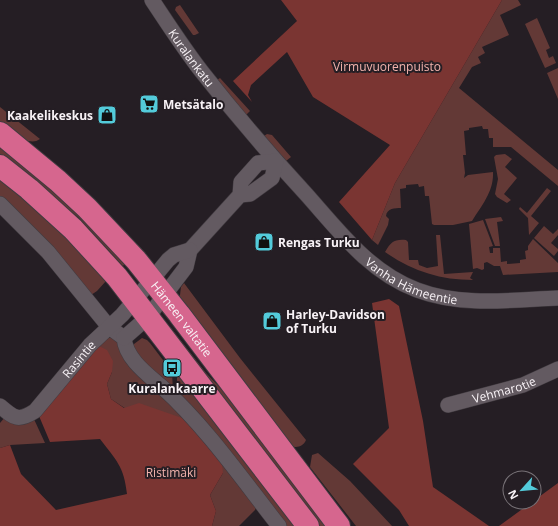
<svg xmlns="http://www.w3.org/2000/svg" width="558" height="526" font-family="'Open Sans',sans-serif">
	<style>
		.green { fill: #633936 }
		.forest { fill: #7a3532 }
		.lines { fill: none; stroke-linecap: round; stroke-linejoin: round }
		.minor-casing { stroke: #413b40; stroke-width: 16 }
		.highway-casing { stroke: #413b40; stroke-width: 24 }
		.minor { stroke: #635a61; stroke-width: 15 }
		.highway { stroke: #d6668e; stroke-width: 22 }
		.labels { text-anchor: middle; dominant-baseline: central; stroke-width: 4; stroke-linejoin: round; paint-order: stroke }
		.street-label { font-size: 12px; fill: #f8f2f6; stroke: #251e24 }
		.park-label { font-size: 12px; fill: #f3b3ad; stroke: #251e24 }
		.poi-label { font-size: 12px; font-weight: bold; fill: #f8f2f6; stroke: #251e24; text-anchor: start }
	</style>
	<rect width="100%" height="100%" fill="#251e24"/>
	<!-- green -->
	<path class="green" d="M 502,0 L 518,0 L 521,5 L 500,15 L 509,35 L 482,47 L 485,53 L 478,57 L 481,63 L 472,67 L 459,88 L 558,170 L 558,186 L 511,147 L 493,147 L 493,138 L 489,138 L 488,129 L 483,129 L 482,126 L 469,128 L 469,130 L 464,131 L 466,155 L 463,155 L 465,173 L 464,178 L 468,175 L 493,172 C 494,191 482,205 472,221 L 453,225 L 434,225 L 432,224 L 429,196 L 425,196 L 424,186 L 419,187 L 418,184 L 406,185 L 406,188 L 400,189 L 401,208 C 395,208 387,208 386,216 L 389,219 L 388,225 L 378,245 L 372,240 L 395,183 Z
		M 180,5 L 199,33 L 195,35 L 193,35 L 175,10 L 176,7 Z
		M 537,18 L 550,48 L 546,50 L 549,58 L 553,56 L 556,63 L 545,68 L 525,24 Z
		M 558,68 L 558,99 L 547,73 Z
		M 220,78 L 250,111 L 246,115 L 217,80 Z
		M 0,107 L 40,139 C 28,148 10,130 0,123 Z
		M 267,134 L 272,135 L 291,157 L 286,161 L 264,136 Z
		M 0,142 L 18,157 L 127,261 L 123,266 L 78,217 L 0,156 Z
		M 505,154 L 512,159 L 505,167 L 517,178 L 504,194 L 511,200 L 507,203 L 497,197 L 495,194 L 498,179 L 494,157 L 496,155 Z
		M 0,176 L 66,234 L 106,281 L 97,291 L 91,295 L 0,198 Z
		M 547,188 L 551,191 L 531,216 L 539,223 L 529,235 L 528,218 L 519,209 L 520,207 L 527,213 Z
		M 501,217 L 503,221 L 497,222 L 500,246 L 495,246 L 485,219 Z
		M 483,220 L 493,246 L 489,247 L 490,253 L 493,253 L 493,248 L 500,248 L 501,262 L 507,261 L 507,264 L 520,263 L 520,260 L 526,259 L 525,251 L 528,250 L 528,246 L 533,239 L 558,263 L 558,272 L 503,275 L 500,266 L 494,266 L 487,262 L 484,263 L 484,269 L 482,270 L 477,268 L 473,269 L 469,224 Z
		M 544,226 L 553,234 L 558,229 L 558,235 L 551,243 L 558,249 L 558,251 L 554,256 L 534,238 Z
		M 436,235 L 440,235 L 444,274 L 473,272 L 470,278 L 473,280 C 440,280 412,271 385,252 C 391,242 394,239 406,240 L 408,242 L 409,260 L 418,260 L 419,265 L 427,268 L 438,266 Z
		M 184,283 L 240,358 L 306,440 C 303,447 297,448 290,446 L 179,303 L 181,287 Z
		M 166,324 L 171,328 L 206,373 L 227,395 L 330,526 L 319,526 Z
		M 107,338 L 116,338 L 171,401 L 257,506 L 255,510 L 239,526 L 212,526 L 216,511 L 210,495 L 223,473 L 111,399 L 107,384 L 112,372 L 97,345 Z
		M 142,338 L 147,340 L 150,343 L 172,372 L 173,391 L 138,358 L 133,348 L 134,344 Z
		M 177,375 L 179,375 L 298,526 L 284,526 L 177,394 Z
		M 5,417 L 33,417 L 45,443 L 10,445 L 0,448 L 0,423 Z
		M 318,453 L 350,481 L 392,526 L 356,526 L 310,467 L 312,455 Z"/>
	<!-- forest -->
	<path class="forest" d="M 281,0 L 502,0 L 395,183 L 372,240 L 339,202 L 390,145 L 313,97 L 287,52 L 251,85 L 248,95 L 252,102 L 233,81 L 297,21 Z
		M 389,299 L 399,306 L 423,421 L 433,487 L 489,526 L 409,526 L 399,510 L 353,464 L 389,428 L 372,303 Z
		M 97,345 L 107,350 L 113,361 L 112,372 L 107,384 L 111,399 L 124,408 L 139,403 L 182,418 L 207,443 L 222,464 L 223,473 L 210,495 L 216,511 L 212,526 L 0,526 L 0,448 L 10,445 L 21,474 L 56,510 L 127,494 C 124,466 116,460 100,439 L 50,442 L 39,416 Z
		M 558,483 L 558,526 L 499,526 Z"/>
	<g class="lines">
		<defs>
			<g id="minor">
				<path id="s1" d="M 152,0 C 168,24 184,49 202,72 C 235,114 270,155 306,194 C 339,231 369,272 417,290 C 462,307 511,300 558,298"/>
				<path d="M 0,204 L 48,252 L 109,327 L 124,338 C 126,359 147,374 162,387 C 207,428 242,479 279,526"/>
				<path d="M 124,338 L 148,317 L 186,267 L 190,250 L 240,195 L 241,182 L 258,163 L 276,161 L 272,178 L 250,194 L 240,195"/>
				<path id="s2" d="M 448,405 L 523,385 L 558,369"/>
				<path id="s3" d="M 0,406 C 14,418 18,422 35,411 L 90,345 L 122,315 L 135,300 L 168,260 L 174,255 L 190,250"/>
			</g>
			<g id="highway">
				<path id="s4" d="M 0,133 L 58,181 L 87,208 L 136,260 L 179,314 L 339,526"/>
				<path d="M 0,166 L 29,189 L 73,229 L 117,277 L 308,526"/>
			</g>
		</defs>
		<!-- minor casing -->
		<use href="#minor" class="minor-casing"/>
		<!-- highway casing -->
		<use href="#highway" class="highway-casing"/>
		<!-- minor -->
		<use href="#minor" class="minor"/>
		<!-- highway -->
		<use href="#highway" class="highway"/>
	</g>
	<!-- icons -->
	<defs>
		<symbol id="supermarket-square" viewBox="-11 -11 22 22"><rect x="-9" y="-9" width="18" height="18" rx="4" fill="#53cbda" stroke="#251e24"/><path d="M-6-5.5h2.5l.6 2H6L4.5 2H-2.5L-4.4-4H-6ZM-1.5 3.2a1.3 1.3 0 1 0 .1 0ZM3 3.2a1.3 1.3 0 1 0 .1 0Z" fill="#111"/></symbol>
		<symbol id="shop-square" viewBox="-11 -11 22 22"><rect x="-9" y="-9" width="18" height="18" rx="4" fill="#53cbda" stroke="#251e24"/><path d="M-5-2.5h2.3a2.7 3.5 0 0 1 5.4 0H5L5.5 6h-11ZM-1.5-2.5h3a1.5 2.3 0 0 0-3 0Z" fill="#111"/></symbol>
		<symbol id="bus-square" viewBox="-11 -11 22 22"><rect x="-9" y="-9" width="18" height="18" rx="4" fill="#53cbda" stroke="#251e24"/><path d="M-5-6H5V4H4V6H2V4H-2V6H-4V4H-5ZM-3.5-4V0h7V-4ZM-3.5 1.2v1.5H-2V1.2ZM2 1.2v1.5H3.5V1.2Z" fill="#111"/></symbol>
	</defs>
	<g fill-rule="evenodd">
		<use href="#supermarket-square" x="138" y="93" width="22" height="22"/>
		<use href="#shop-square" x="96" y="104" width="22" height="22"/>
		<use href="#shop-square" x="253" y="231" width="22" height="22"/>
		<use href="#shop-square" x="261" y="310" width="22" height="22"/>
		<use href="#bus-square" x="161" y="357" width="22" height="22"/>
	</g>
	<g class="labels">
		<!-- street labels -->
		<g class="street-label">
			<text stroke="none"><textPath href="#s1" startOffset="70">Kuralankatu</textPath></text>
			<text stroke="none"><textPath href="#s1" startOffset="388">Vanha Hämeentie</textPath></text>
			<text stroke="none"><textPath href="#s4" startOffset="261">Hämeen valtatie</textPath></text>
			<text stroke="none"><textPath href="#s3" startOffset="108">Rasintie</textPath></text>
			<text stroke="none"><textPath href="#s2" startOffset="58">Vehmarotie</textPath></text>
		</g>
		<!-- park labels -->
		<g class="park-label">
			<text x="387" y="66">Virmuvuorenpuisto</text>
			<text x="171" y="472">Ristimäki</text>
		</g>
		<!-- poi labels -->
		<g class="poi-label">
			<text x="163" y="104">Metsätalo</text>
			<text x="93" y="115" text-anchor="end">Kaakelikeskus</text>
			<text x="278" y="242">Rengas Turku</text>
			<text x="286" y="314">Harley-Davidson<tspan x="286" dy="14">of Turku</tspan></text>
			<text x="172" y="388" text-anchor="middle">Kuralankaarre</text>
		</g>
	</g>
	<!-- north arrow -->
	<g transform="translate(522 490) rotate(243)"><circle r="19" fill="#251e24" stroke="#797378"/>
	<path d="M0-3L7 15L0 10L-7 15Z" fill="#53cbda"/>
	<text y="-6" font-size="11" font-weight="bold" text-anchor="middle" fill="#f8f2f6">N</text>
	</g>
</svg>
